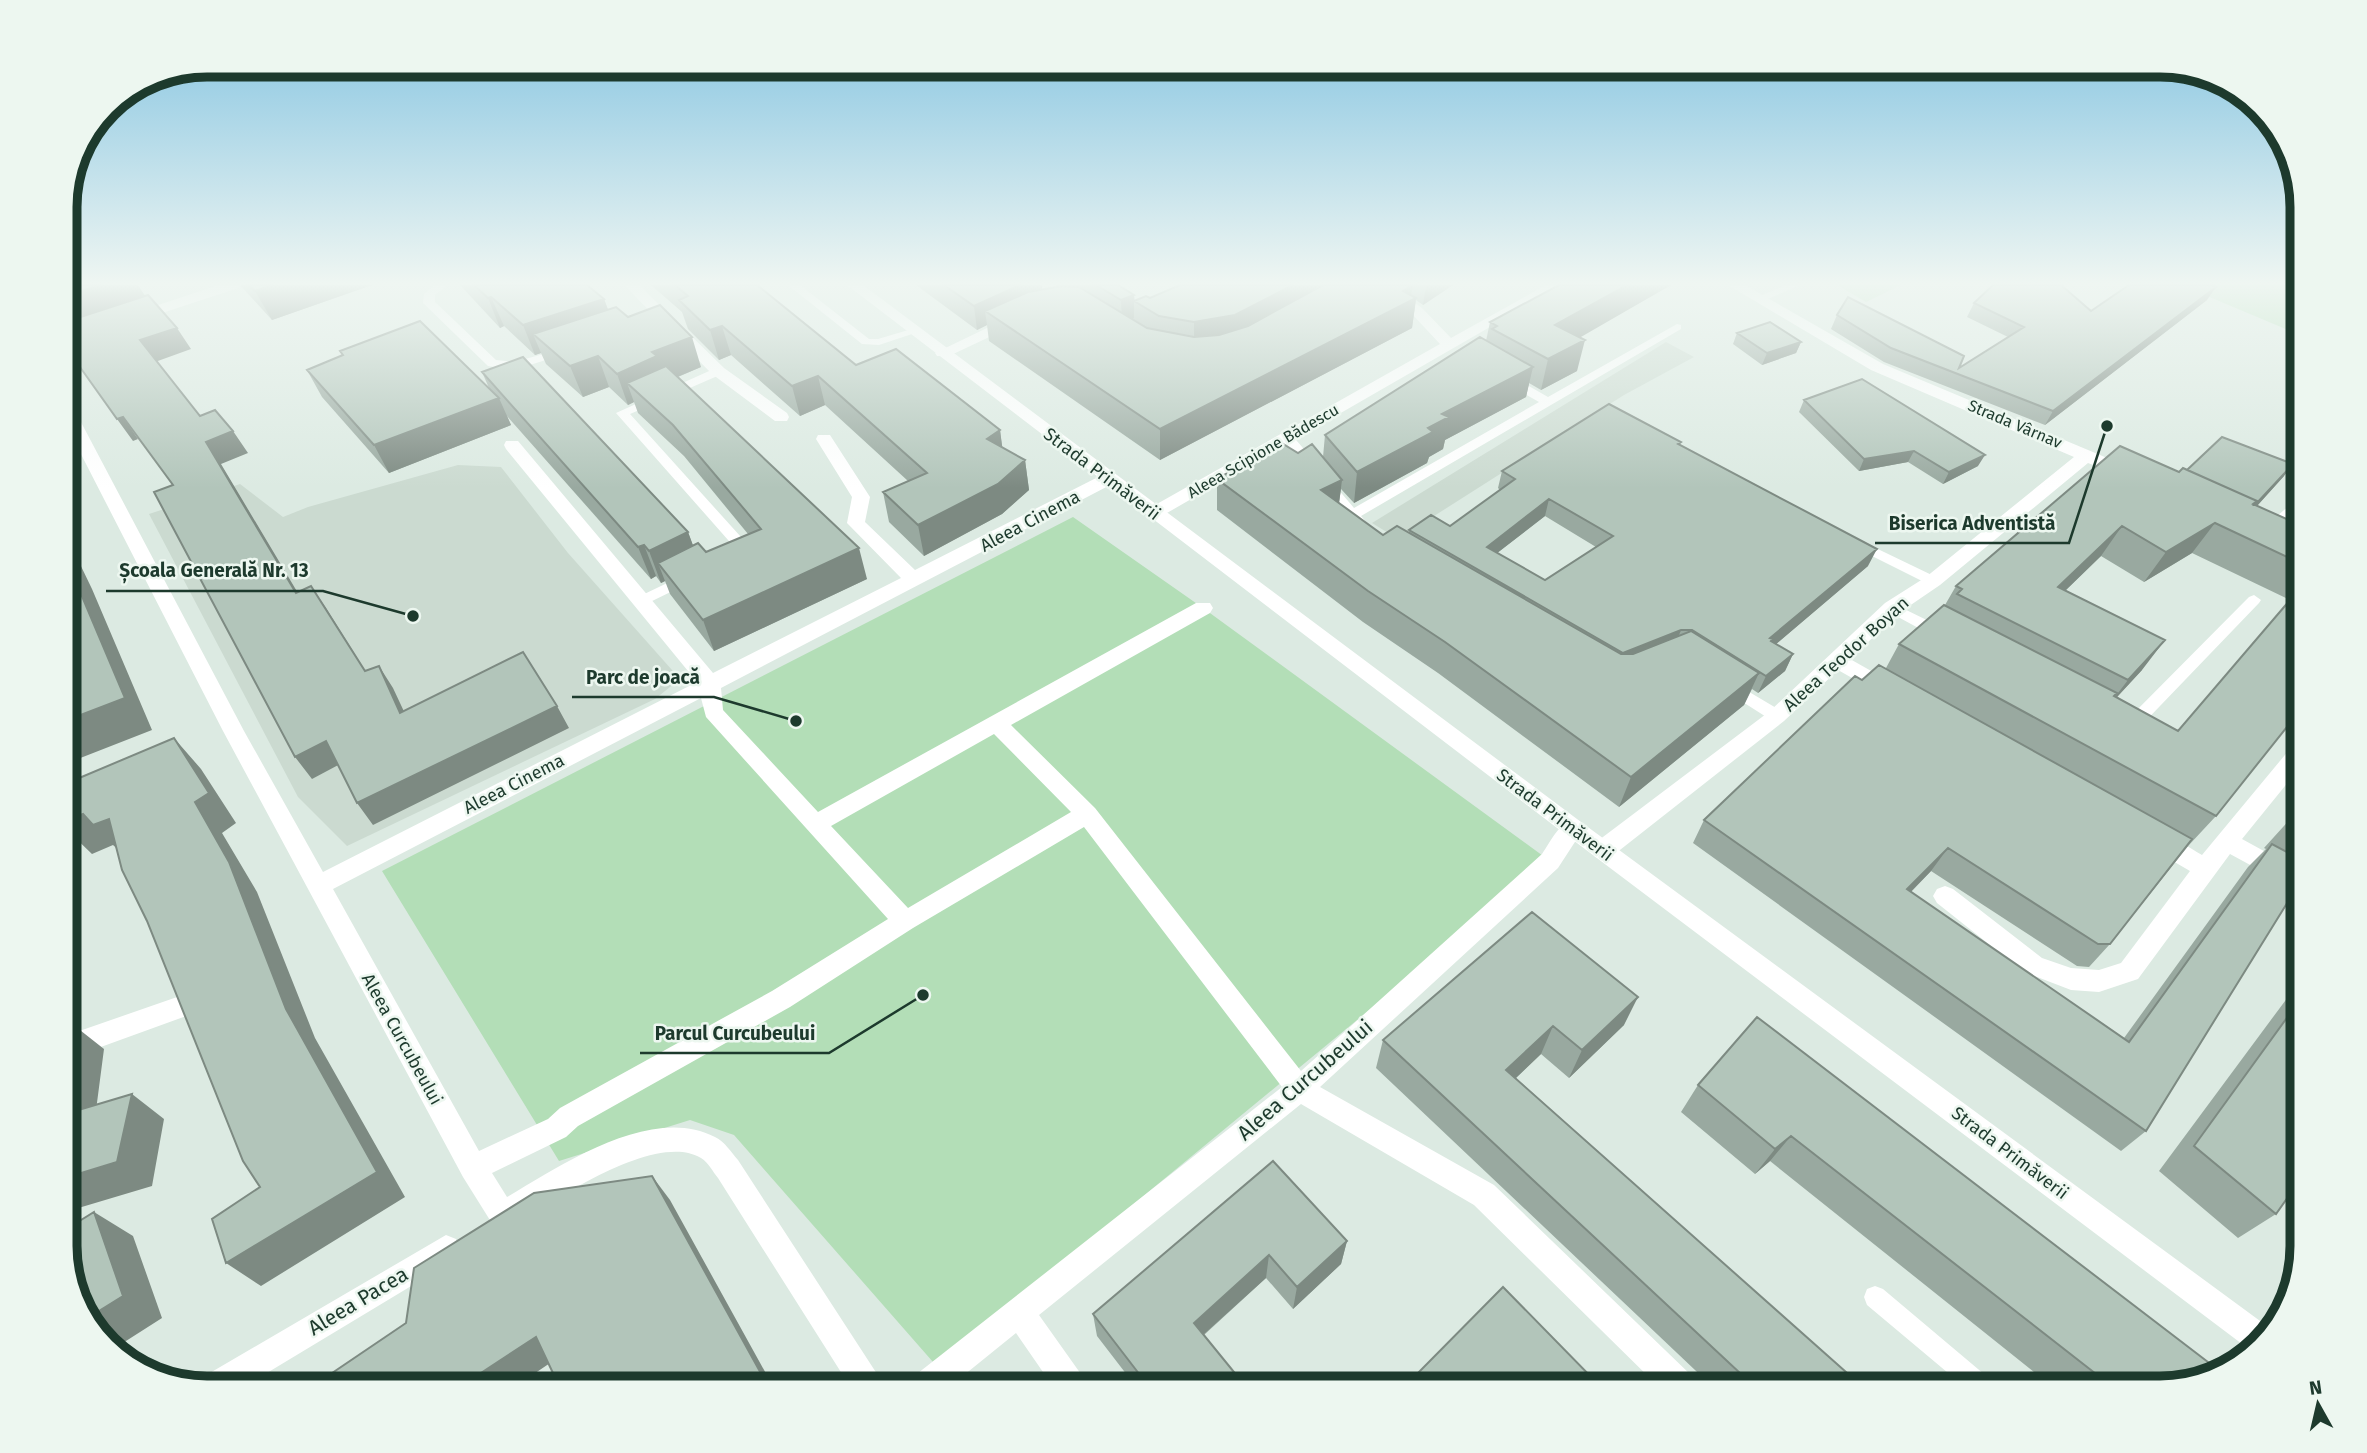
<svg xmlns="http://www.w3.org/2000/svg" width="2367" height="1453" font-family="'Fira Sans',sans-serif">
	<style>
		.built { fill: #cbdad0 }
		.green { fill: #b3deb7 }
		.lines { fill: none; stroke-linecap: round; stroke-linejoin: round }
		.lane { fill: #fff; fill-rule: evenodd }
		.street { fill: #fff; fill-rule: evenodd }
		.secondary { fill: #fff; fill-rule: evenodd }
		.wall { fill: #99a9a0; fill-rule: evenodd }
		.shaded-wall { fill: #7d8a82 }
		.building { fill: #b2c5ba; stroke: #7d8a82; stroke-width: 2; fill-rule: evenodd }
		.labels { text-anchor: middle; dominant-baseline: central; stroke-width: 5; stroke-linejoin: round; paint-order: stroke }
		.far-street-label { font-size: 16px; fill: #1d3a2d; stroke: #edf7f0 }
		.street-label { font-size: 18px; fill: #1d3a2d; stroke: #edf7f0 }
		.near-street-label { font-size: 21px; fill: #1d3a2d; stroke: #edf7f0 }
		.rim { fill: none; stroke: #1d3a2d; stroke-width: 9 }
		.leader { fill: none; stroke: #1d3a2d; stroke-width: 2.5 }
		.callout-dot { fill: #1d3a2d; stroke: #edf7f0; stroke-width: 2.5 }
		.callout-label { font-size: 19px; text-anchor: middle; font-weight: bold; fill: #1d3a2d; stroke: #edf7f0; stroke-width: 5; stroke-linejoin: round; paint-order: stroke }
	</style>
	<rect width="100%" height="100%" fill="#dceae2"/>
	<!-- built -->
	<path class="built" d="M 1666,342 L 1694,357 L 1624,395 L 1398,539 L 1372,523 Z
		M 458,465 L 501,467 L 568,553 L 680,679 L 655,699 L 347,846 L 298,797 L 149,514 L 240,484 L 283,517 L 308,507 Z"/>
	<!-- green -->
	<path class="green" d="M 1837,285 L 1901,285 L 1866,302 Z
		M 2181,285 L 2302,285 L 2302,326 L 2293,332 Z
		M 1073,517 L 1203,608 L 1550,861 L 1044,1278 L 933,1362 L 734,1135 L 690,1120 L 559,1161 L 382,871 Z"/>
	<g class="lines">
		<!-- lane -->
		<path class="lane" d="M 435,285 L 447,285 L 435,295 L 435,302 L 496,360 L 514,362 L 562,349 L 568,353 L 514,370 L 488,366 L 423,303 L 424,294 Z
			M 788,285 L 800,285 L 869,339 L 878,339 L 915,328 L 921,331 L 879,345 L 862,344 Z
			M 1786,285 L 1800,285 L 1763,301 L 1753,299 Z
			M 1677,324 L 1681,325 L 1681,329 L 1361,516 L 1372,529 L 1370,532 L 1360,532 L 1281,437 L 1283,434 L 1291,434 L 1354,508 L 1539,402 L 1505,383 L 1505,377 L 1513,377 L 1548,397 Z
			M 718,367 L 724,371 L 722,374 L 630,414 L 750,547 L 752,550 C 748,556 742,558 735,556 L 733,553 L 736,549 L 616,413 Z
			M 1857,539 L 1938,578 L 1940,581 L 1933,586 L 1928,584 L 1852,546 L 1850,543 L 1852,540 Z
			M 686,574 L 693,579 L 691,582 L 646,604 L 641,606 L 634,601 L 636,598 Z
			M 2254,595 L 2261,600 L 2259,603 L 2135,732 L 2123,732 L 2121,728 L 2123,724 L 2249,597 Z
			M 1892,603 L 1945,629 L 1947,633 L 1945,637 L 1935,637 L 1887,611 L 1885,608 L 1887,605 Z
			M 1729,680 L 1783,712 L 1785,716 L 1783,720 L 1771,720 L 1724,690 L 1721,686 L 1724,682 Z
			M 1875,1286 L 1883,1289 L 1991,1380 L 1994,1388 L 1966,1388 L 1867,1305 L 1864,1297 L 1867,1289 Z"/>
		<!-- street -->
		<path class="street" d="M 624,285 L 639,285 L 724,368 L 787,413 L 789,417 L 787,421 L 775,421 L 712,374 Z
			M 1375,285 L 1391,285 L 1422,308 L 1451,338 L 1546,285 L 1563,285 L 1160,517 L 1148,517 L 1145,513 L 1148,509 L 1440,344 L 1412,314 Z
			M 1728,285 L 1745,285 L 1883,364 L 2131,468 L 2134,472 L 2125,477 L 2088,463 L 1940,585 L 1899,613 L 1850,659 L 1896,685 L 1899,690 L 1896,695 L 1889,697 L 1882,695 L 1838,670 L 1784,721 L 1611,857 L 1603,859 L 1595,857 L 1592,850 L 1595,843 L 1770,711 L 1885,603 L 1926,577 L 2074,457 L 1871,370 Z
			M 1014,315 L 1022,320 L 1019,323 L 949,356 L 937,356 L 935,353 Z
			M 65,402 L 73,407 L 244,731 L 323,872 L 697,682 L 506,449 L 504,445 L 506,441 L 518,441 L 713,673 L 901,578 L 847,523 L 852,497 L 816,439 L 818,435 L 830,435 L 870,497 L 865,522 L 915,570 L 1102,475 L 1114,475 L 1117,479 L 1114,483 L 721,688 L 723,710 L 818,812 L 1196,603 L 1210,603 L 1213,608 L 1210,613 L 1011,725 L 1095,808 L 1301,1071 L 1542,854 C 1552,840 1562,815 1581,822 L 1584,828 L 1558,868 L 1320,1087 L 1494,1185 L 1693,1377 L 1697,1388 L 1660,1388 L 1474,1205 L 1301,1104 L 1039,1315 L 1083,1377 L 1087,1388 L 1054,1388 L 1016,1333 L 948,1388 L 909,1388 L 913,1377 L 1282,1087 L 1084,827 L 913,928 L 790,1007 L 578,1126 L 566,1137 L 492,1173 L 507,1197 C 562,1165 651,1104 715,1137 C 725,1142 731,1152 738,1160 L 879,1377 L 883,1388 L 851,1388 L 718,1178 C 713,1172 708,1162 701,1158 C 656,1130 552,1202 513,1225 L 503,1229 L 493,1225 L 463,1177 L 223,731 L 65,423 ZM 701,698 L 706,717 L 888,919 L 772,991 L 560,1108 L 548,1119 L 479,1151 L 333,889 ZM 994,734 L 1071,812 L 908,908 L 831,826 Z
			M 2302,498 L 2302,513 L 2270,540 L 2258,540 L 2255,536 L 2258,532 L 2296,500 Z
			M 2302,742 L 2302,765 L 2242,839 L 2302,872 L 2302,893 L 2230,854 L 2138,979 L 2099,992 L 2071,990 L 2024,972 L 1937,903 L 1933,896 L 1937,889 L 1945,886 L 1953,889 L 2042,958 L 2071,968 L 2099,970 L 2121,963 L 2190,871 L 2147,846 L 2144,840 L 2147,834 C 2164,828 2187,847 2202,855 L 2294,744 Z
			M 180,996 L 189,999 L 193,1007 L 189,1015 L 65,1060 L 65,1036 Z
			M 446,1235 L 456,1239 L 460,1249 L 456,1259 L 242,1388 L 199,1386 L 203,1377 Z"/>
		<!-- secondary -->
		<path class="secondary" d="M 219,285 L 240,285 L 238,288 L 138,321 L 133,323 L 125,318 L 128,315 Z
			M 847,285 L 863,285 L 1581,822 L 2271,1329 L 2250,1350 L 1565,834 Z"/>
	</g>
	<!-- wall -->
	<path class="wall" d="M 240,285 L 372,285 L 272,320 Z
		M 460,285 L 587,285 L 604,299 L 608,310 L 628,317 L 701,367 L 678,377 L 867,579 L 714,651 L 670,594 L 665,581 L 661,583 L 656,576 L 651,579 L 507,416 L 511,425 L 389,473 L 322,397 L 307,370 L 342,355 L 340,351 L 489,388 L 482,372 L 688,532 L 693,546 L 706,552 L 748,534 L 684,456 L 638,413 L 634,402 L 628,405 L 609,387 L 583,397 L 546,364 L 541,353 L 535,355 L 504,326 L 500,328 Z
		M 651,285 L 757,285 L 856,365 L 1000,430 L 1002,447 L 1025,460 L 1029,490 L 1002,514 L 924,556 L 889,522 L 883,492 L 908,481 L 825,405 L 800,416 L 731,355 L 719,360 L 688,329 L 682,312 Z
		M 916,285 L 1042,285 L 1042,290 L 1056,287 L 1056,285 L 1118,285 L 1134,295 L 1135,301 L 1150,298 L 1180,285 L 1453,285 L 1423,305 L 1416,300 L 1412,328 L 1160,460 L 989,341 L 987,325 L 977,330 Z
		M 1559,285 L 1671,285 L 1579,337 L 1577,371 L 1541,390 L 1529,383 L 1526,397 L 1445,440 L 1443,449 L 1429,457 L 1427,463 L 1354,503 L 1341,489 L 1339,503 L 1383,535 L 1409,532 L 1409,530 L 1450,526 L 1500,490 L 1498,488 L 1502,471 L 1681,442 L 1680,445 L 1868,566 L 1776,644 L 1793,654 L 1785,671 L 1758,693 L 1752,689 L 1744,705 L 1619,807 L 1438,673 L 1363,622 L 1217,510 L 1217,479 L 1323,457 L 1325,435 L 1486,341 L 1490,322 ZM 1545,516 L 1596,547 L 1545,580 L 1497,553 Z
		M 2207,300 L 2045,425 L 1884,362 L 1831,329 L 1837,315 L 1959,368 L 2008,337 L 1967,317 L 1974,303 L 2091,311 Z
		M 1737,333 L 1801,342 L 1796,353 L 1762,365 L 1733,344 Z
		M 1804,400 L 1978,466 L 1943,484 L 1908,462 L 1859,471 L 1799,412 Z
		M 2187,470 L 2284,476 L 2257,506 L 2302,526 L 2302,708 L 2216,816 L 2189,845 L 2110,944 L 2089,967 L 2077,966 L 1931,871 L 1911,892 L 2124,1038 L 2248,867 L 2266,849 L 2264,848 L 2302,806 L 2302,879 L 2146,1131 L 2121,1151 L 1693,843 L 1704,820 L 1862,680 L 1886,668 L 1899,644 L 1945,605 L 1956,586 L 2179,472 ZM 2192,553 L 2290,600 L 2178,731 L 2117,697 L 2142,670 L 2065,591 L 2101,556 L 2144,582 Z
		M 1532,912 L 1624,1025 L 1569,1078 L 1541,1054 L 1516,1078 L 1864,1388 L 1714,1388 L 1376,1068 L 1383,1040 Z
		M 2302,978 L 2302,1177 L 2276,1214 L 2238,1238 L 2159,1171 Z
		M 1757,1017 L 2160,1388 L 2054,1388 L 1770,1161 L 1755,1174 L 1681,1112 L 1698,1085 Z
		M 1273,1161 L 1347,1241 L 1341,1264 L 1293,1309 L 1266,1278 L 1204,1335 L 1247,1388 L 1137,1388 L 1097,1336 L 1093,1314 Z
		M 1414,1377 L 1602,1388 L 1409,1388 Z"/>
	<!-- shaded-wall -->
	<path class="shaded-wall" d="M 101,285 L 138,285 L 151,305 L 65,333 L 65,296 Z
		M 273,285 L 372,285 L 272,320 L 255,291 Z
		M 1020,285 L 1042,285 L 1041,305 L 985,311 L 987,325 L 977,330 L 974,306 Z
		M 1293,285 L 1346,285 L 1194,352 L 1194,322 Z
		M 1413,285 L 1410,301 L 1416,298 L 1412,328 L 1160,460 L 1160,429 Z
		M 1426,285 L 1453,285 L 1423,305 Z
		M 1627,285 L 1671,285 L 1548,356 L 1555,325 Z
		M 2216,287 L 2207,300 L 2045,425 L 2053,411 Z
		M 1134,295 L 1134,318 L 1122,323 L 1121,300 Z
		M 491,297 L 504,326 L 500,328 L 488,298 Z
		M 604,299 L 615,328 L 533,334 L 541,353 L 535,355 L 523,325 Z
		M 722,326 L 731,355 L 719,360 L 710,330 Z
		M 177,328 L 191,349 L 155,362 L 140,340 Z
		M 692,337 L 701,367 L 665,382 L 627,383 L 634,402 L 628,405 L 617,374 L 652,352 Z
		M 1585,340 L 1577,371 L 1541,390 L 1548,359 Z
		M 1801,342 L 1796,353 L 1762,365 L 1767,353 Z
		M 598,356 L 609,387 L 583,397 L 570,366 Z
		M 1533,367 L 1526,397 L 1445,440 L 1443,449 L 1429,457 L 1427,463 L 1354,503 L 1357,472 L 1428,428 L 1442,414 Z
		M 818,376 L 825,405 L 800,416 L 792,386 Z
		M 499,398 L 511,425 L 389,473 L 374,445 Z
		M 123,417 L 138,439 L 133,441 L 117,419 Z
		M 1000,430 L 1004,460 L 987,439 Z
		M 233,431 L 248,453 L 221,464 L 311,615 L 296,593 L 206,442 Z
		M 1914,451 L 1908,462 L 1859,471 L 1864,459 Z
		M 1985,455 L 1978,466 L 1943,484 L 1949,472 Z
		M 1025,460 L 1029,490 L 1002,514 L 924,556 L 918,525 Z
		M 2293,464 L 2284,476 L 2246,518 L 2255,506 Z
		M 1342,480 L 1338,511 L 1321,490 Z
		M 1549,499 L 1545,516 L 1483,564 L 1487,547 Z
		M 2215,523 L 2192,553 L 2144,582 L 2166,552 Z
		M 2122,526 L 2101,556 L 2038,617 L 2058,587 Z
		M 688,532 L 700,564 L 658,563 L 665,581 L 661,583 L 649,551 Z
		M 65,533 L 92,589 L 152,730 L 65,764 Z
		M 644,545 L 656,576 L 651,579 L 638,547 Z
		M 859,548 L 867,579 L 714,651 L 703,620 Z
		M 1877,549 L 1868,566 L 1768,651 L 1770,638 Z
		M 311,586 L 326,608 L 379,693 L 365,671 Z
		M 1681,630 L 1674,648 L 1617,670 L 1623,653 Z
		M 2165,640 L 2142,670 L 2105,710 L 2128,680 Z
		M 1793,654 L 1785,671 L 1758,693 L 1766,676 Z
		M 379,666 L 393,688 L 415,735 L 400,713 Z
		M 1759,673 L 1744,705 L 1619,807 L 1631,777 Z
		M 557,706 L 569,728 L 373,825 L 357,803 Z
		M 174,738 L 201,769 L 236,823 L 222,833 L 257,892 L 315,1038 L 405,1197 L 261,1286 L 226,1263 L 377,1172 L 286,1009 L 195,802 Z
		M 326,741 L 342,763 L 312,779 L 295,757 Z
		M 83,814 L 109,819 L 124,855 L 113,845 L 92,854 L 65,828 L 65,821 Z
		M 1948,848 L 1931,871 L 1891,912 L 1907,889 Z
		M 1638,997 L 1624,1025 L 1569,1078 L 1582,1050 Z
		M 71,1023 L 104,1049 L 92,1141 L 65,1122 L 65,1061 Z
		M 1553,1026 L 1541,1054 L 1496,1097 L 1506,1070 Z
		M 132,1094 L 164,1119 L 152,1186 L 65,1212 L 65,1178 Z
		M 1791,1136 L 1770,1161 L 1755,1174 L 1775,1149 Z
		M 652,1176 L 670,1200 L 774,1388 L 757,1388 Z
		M 94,1212 L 133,1236 L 162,1318 L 115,1348 L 86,1319 Z
		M 1347,1241 L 1341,1264 L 1293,1309 L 1297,1287 Z
		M 1269,1255 L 1266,1278 L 1193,1344 L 1194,1323 Z
		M 536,1337 L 559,1357 L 513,1388 L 458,1388 Z"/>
	<!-- building -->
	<path class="building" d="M 65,285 L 101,285 L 65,296 Z
		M 249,285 L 273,285 L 255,291 Z
		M 474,285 L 587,285 L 604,299 L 523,325 L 491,297 L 488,298 Z
		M 675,285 L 757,285 L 856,365 L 896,349 L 1000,430 L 987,439 L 1025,460 L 998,484 L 918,525 L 883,492 L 927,473 L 818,376 L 792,386 L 722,326 L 710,330 L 679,300 L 688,296 Z
		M 944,285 L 1020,285 L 974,306 Z
		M 1096,285 L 1118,285 L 1134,295 L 1121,300 Z
		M 1180,285 L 1293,285 L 1235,315 L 1194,322 L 1159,316 L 1134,301 L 1146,296 L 1150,298 Z
		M 1323,285 L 1413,285 L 1403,291 L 1416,298 L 1160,429 L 985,311 L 1028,292 L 1062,286 L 1079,287 L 1147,328 L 1194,337 L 1219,335 L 1248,326 Z
		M 1559,285 L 1627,285 L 1555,325 L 1585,340 L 1548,359 L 1492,329 L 1497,326 L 1490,322 Z
		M 1993,285 L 2061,285 L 2091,311 L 2129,285 L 2212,285 L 2216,287 L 2053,411 L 1891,348 L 1837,315 L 1848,297 L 1964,356 L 1959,368 L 2024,327 L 1974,303 Z
		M 148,295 L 177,328 L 140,340 L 200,416 L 215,410 L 233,431 L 206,442 L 296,593 L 311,586 L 365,671 L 379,666 L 400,713 L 523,652 L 557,706 L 357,803 L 326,741 L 295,757 L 154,492 L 173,485 L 123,417 L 117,419 L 65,346 L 65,322 Z
		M 660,305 L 692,337 L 652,352 L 657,356 L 617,374 L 598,356 L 570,366 L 533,334 L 616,307 L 628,317 Z
		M 420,321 L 499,398 L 374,445 L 307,370 L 343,355 L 340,351 Z
		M 1770,322 L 1801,342 L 1767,353 L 1737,333 Z
		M 1480,337 L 1533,367 L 1442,414 L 1449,417 L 1428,428 L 1433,432 L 1357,472 L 1325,435 Z
		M 523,357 L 688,532 L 649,551 L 644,545 L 638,547 L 482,372 Z
		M 666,366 L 859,548 L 703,620 L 658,563 L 698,543 L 706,552 L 761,529 L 673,425 L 627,383 Z
		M 1862,379 L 1985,455 L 1949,472 L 1914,451 L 1864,459 L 1804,400 Z
		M 1609,404 L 1681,442 L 1678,444 L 1877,549 L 1770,638 L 1773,639 L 1771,641 L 1793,654 L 1766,676 L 1692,630 L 1681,630 L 1623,653 L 1409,530 L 1431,515 L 1450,526 L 1515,479 L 1502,471 ZM 1549,499 L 1613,536 L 1545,580 L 1487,547 Z
		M 2222,437 L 2293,464 L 2255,505 L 2254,505 L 2257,501 L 2187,470 Z
		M 1280,442 L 1298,453 L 1312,444 L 1342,480 L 1321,490 L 1383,535 L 1397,526 L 1621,654 L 1633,654 L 1691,631 L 1759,673 L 1631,777 L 1445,642 L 1368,591 L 1217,479 Z
		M 2120,446 L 2179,472 L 2183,468 L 2257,501 L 2253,504 L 2302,526 L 2302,564 L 2215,523 L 2166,552 L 2122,526 L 2058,587 L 2165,640 L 2128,680 L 1957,594 L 1962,589 L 1956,586 Z
		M 65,556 L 125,698 L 65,721 Z
		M 2302,586 L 2302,708 L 2216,816 L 1899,644 L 1944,605 L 2117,693 L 2114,696 L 2178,731 Z
		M 1879,665 L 2192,839 L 2110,944 L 2098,944 L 1948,848 L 1907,889 L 2129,1042 L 2272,844 L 2302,860 L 2302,879 L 2146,1131 L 1704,820 L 1855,676 L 1862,680 Z
		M 174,738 L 209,793 L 195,802 L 229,862 L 286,1009 L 377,1172 L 226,1263 L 212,1219 L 260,1187 L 243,1161 L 147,921 L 122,870 L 109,819 L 93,825 L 83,814 L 65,821 L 65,784 Z
		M 2302,810 L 2302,821 L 2296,818 Z
		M 1532,912 L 1638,997 L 1582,1050 L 1553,1026 L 1506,1070 L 1864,1388 L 1756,1388 L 1383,1040 Z
		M 2302,997 L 2302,1177 L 2276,1214 L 2194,1146 Z
		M 1757,1017 L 2221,1372 L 2160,1388 L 2114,1388 L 1791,1136 L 1775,1149 L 1698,1085 Z
		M 71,1023 L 65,1061 L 65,1024 Z
		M 132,1094 L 117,1162 L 65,1178 L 65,1114 Z
		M 1273,1161 L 1347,1241 L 1297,1287 L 1269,1255 L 1194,1323 L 1247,1388 L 1150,1388 L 1093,1314 Z
		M 652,1176 L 763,1377 L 757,1388 L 560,1388 L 536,1337 L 458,1388 L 310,1388 L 406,1323 L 414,1268 L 534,1193 Z
		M 94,1212 L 123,1296 L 86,1319 L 84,1318 L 65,1255 L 65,1230 Z
		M 1503,1287 L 1602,1388 L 1424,1388 L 1414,1377 Z"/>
	<!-- sky -->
	<linearGradient id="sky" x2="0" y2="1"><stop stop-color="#7ec1e0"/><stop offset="0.58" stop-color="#eff6f2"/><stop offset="1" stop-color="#eff6f2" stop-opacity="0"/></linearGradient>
	<rect width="2367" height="488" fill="url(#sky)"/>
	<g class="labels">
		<!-- far-street labels -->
		<g class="far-street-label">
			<text transform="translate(2015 424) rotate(23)">Strada Vârnav</text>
			<text transform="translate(1263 451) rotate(-30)">Aleea Scipione Bădescu</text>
		</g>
		<!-- street labels -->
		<g class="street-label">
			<text transform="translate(1102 474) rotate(37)">Strada Primăverii</text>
			<text transform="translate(1030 521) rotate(-28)">Aleea Cinema</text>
			<text transform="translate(1846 654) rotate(-42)">Aleea Teodor Boyan</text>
			<text transform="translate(514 784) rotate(-27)">Aleea Cinema</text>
			<text transform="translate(1555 815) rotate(37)">Strada Primăverii</text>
			<text transform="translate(402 1039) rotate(61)">Aleea Curcubeului</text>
			<text transform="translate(2010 1153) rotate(37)">Strada Primăverii</text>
		</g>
		<!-- near-street labels -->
		<g class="near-street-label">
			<text transform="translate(1305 1080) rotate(-41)">Aleea Curcubeului</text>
			<text transform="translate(358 1301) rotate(-31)">Aleea Pacea</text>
		</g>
	</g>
	<!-- crop -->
	<path d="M0 0H2367V1453H0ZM207 77H2160A130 130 0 0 1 2290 207V1246A130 130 0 0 1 2160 1376H207A130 130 0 0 1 77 1246V207A130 130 0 0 1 207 77Z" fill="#edf7f0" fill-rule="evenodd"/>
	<path class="rim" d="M207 77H2160A130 130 0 0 1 2290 207V1246A130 130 0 0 1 2160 1376H207A130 130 0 0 1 77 1246V207A130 130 0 0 1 207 77Z"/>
	<!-- callouts -->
	<path class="leader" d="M2107 426L2069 543H1875M413 616L323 591H106M796 721L714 697H572M923 995L829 1053H640"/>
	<g class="callout-dot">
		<circle cx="2107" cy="426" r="7"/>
		<circle cx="413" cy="616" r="7"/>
		<circle cx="796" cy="721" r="7"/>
		<circle cx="923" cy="995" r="7"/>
	</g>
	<g class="callout-label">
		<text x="1972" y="530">Biserica Adventistă</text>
		<text x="214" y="577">Școala Generală Nr. 13</text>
		<text x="643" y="684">Parc de joacă</text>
		<text x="735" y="1040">Parcul Curcubeului</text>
	</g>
	<!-- north arrow -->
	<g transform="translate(2318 1404) rotate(352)" stroke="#edf7f0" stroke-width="5" paint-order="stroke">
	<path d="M0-5L12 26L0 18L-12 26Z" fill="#1d3a2d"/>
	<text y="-10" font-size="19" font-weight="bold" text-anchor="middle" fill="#1d3a2d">N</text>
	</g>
</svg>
